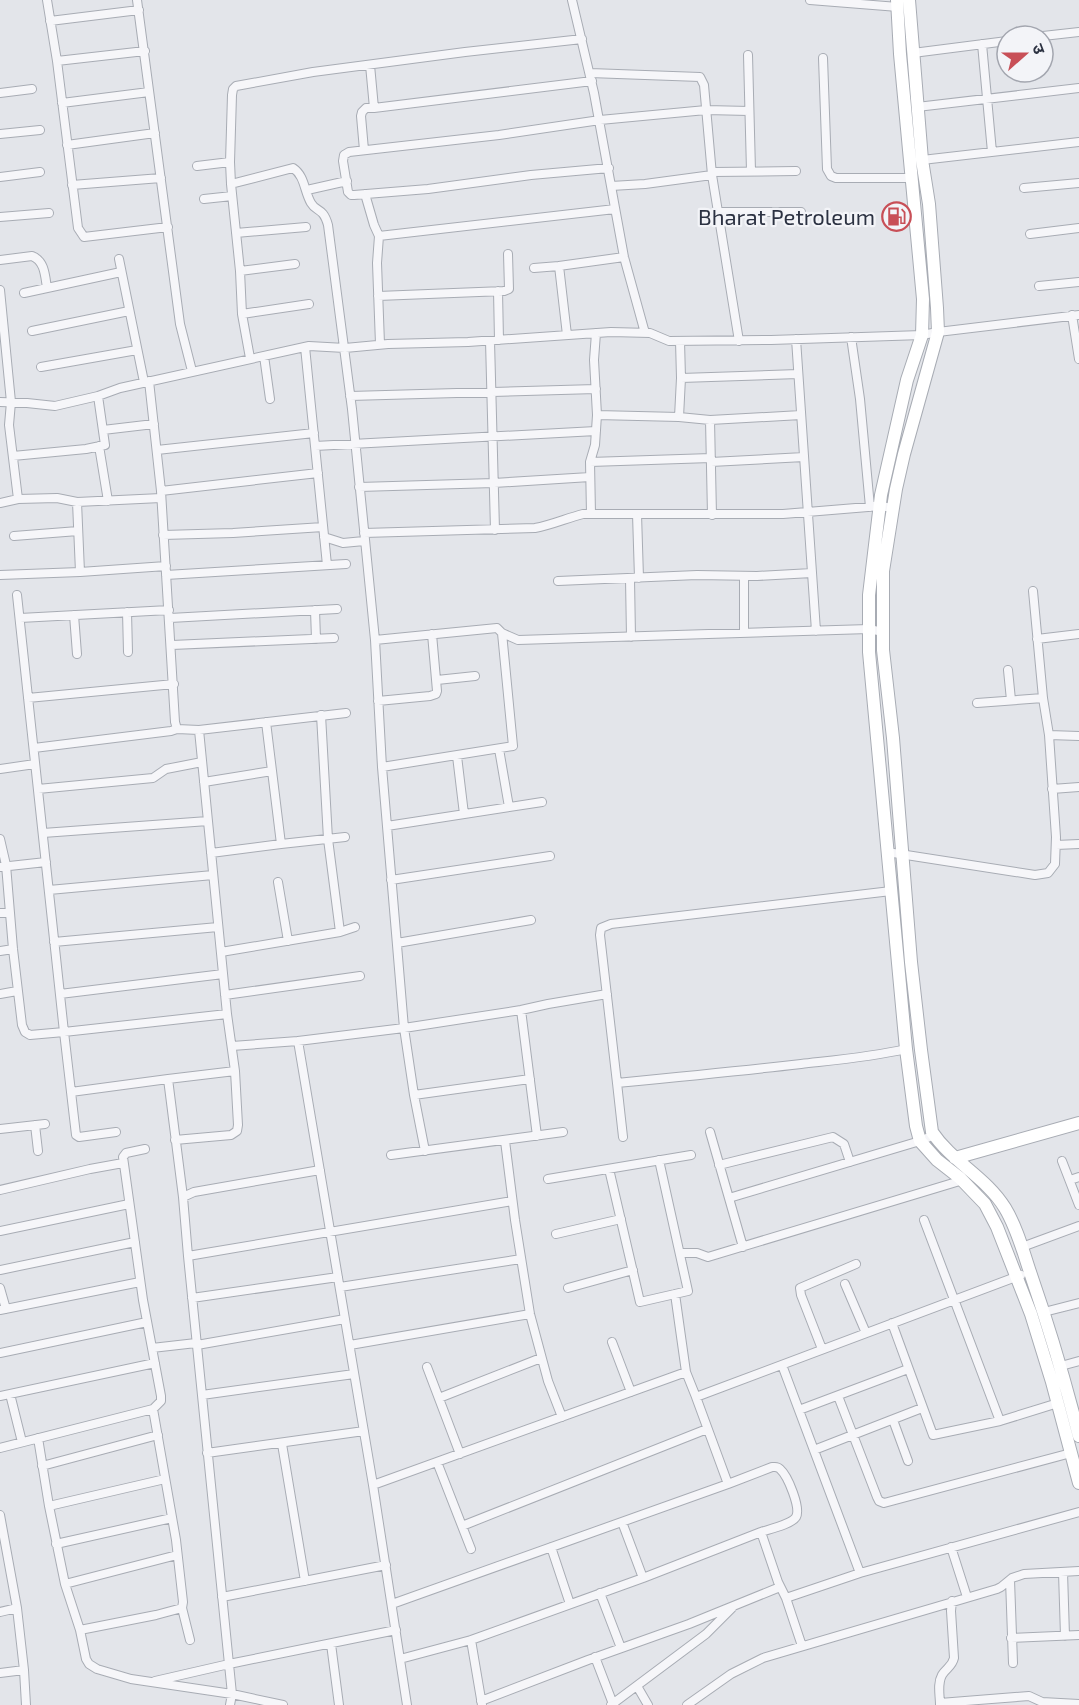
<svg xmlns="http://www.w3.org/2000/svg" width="1079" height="1705" font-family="'Exo 2','Noto Sans Devanagari',sans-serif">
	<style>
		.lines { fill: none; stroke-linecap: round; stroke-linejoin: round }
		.street-casing { stroke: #a8acb4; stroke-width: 10 }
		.secondary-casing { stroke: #a8acb4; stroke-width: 14 }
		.street { stroke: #f6f6f9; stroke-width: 8 }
		.secondary { stroke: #fff; stroke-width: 12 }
		.labels { text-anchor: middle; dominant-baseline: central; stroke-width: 4.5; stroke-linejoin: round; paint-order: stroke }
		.poi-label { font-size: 22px; fill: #2c3242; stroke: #f3f4f8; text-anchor: end }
	</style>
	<rect width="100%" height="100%" fill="#e3e5ea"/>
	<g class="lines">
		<defs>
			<path id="street" d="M 47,0 L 57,61 L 78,228 L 84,237 L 168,227
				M 137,0 L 180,324 L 192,371
				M 572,0 L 594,93 L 611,186
				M 810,0 L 898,7
				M 50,21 L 139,10
				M 1043,36 L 1079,32
				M 982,44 L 992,152
				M 913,53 L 1007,41
				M 748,55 L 751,171
				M 823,58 L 827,169 L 831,176 L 836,178 L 912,178
				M 57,61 L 145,51
				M 370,65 L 374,108
				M 590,73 L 700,77 L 704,85 L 712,175
				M 0,93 L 32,89
				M 62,103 L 149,92
				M 917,107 L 1079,88
				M 0,134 L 40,130
				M 67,145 L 155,133
				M 364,150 L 361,116 L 362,112 L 366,108 L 374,108 L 592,81
				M 922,160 L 1079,142
				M 197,166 L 230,162
				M 609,168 L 531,175 L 428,189 L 354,195 L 351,195 L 348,192 L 343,161 L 344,155 L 349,152 L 499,135 L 600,120 L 706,110 L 749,111
				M 712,172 L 796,171
				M 0,177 L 40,172
				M 231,184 L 293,168 C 305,176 304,191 311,203 C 316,212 323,207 328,225 L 352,409 L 375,640 L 382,767 L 404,1028 L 414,1095 L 425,1151
				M 72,185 L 161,178
				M 1024,188 L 1079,183
				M 307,190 L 347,181
				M 365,194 L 374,225 L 379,236 L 377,263 L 380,344
				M 204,199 L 232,196
				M 718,212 L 801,212
				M 0,217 L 49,213
				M 236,233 L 306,227
				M 1030,234 L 1079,228
				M 379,236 L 615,209
				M 119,259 L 144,382
				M 0,260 L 32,256 C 45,261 45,276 47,288
				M 534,268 L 559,266
				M 240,271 L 295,264
				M 1039,286 L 1079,282
				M 0,290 L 11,402 L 9,425 L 18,499 L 0,503
				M 498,291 L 499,340
				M 24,293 L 121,272
				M 378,296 L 504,291 L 509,289 L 508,254
				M 242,314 L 309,304
				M 1072,315 L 1079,359
				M 32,331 L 129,311
				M 645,333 L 624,257 L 611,186 L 645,184 L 712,175 L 739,341
				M 567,335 L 559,266 L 624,257
				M 851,337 L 860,399 L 870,507
				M 796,339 L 816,631
				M 490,341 L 495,530
				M 305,347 L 327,565
				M 264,356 L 270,399
				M 250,358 L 242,314 L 240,271 L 231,184 L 230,162 L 232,95 L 233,89 L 236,86 L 313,72 L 465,52 L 582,39
				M 41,367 L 137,350
				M 681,378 L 798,374
				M 149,381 L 161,491 L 175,722 L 177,729 L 199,730 L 346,713
				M 350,396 L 596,389
				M 0,402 L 27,403 L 55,406 L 98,396 L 120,388 L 309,346 L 345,348 L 388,344 L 468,342 L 611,332 L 650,333 L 669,341 L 771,340 L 922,335 L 938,332 L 1079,315
				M 597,415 L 679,417 L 681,378 L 680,341
				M 679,417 L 710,420
				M 103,430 L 154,424
				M 99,446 L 108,501
				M 315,446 L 596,431
				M 157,450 L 314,433
				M 13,456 L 86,449 L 105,445 L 98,396
				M 590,462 L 711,458
				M 711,462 L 804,457
				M 359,487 L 494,483 L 590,477
				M 161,491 L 318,473
				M 18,499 L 57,498 L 77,502 L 161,498
				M 77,502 L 80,572 L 166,566
				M 591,514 L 590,462 L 595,445 L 597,415 L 594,360 L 596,333
				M 637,514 L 639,578
				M 712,515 L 710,420 L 801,415
				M 364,533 L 535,528 C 552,525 567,518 583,514 L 783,514 L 880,506 L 893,508
				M 163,535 L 233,533 L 323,527
				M 14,536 L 78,531
				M 324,537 L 343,543 L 364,541
				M 0,575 L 80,572
				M 166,575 L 346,564
				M 630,579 L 631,637
				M 558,581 L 697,575 L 757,576 L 812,573
				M 1033,591 L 1043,698 L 1049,735
				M 315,610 L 316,639
				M 127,612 L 128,652
				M 74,615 L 77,654
				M 20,618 L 169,610
				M 170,618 L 337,609
				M 744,633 L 744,576
				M 1037,639 L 1079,634
				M 375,640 L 497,628 L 502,633 L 518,640 L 869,629 L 883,632
				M 172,645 L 334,638
				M 1008,670 L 1011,700
				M 437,680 L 475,676
				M 28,698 L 174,684
				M 378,701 L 430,696 L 436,694 L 437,691 L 432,634
				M 977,703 L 1043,698
				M 321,715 L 328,839 L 340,932
				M 199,730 L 227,1014
				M 34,748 L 171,731 L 177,729
				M 499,749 L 509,807
				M 457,756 L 464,814
				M 382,767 L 513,746 L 502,633
				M 0,769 L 35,764
				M 204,782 L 272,771
				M 38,789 L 153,778 L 166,769 L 202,762
				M 1052,789 L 1079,787
				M 387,826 L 542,802
				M 43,833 L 208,821
				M 0,839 L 6,865 L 13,949 L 22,1025 L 25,1032 L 30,1035 L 64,1032 L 17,595
				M 281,844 L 345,837
				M 1056,845 L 1079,844
				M 887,852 L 1035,875 L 1048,873 L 1055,864 L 1056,837 L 1049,735 L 1079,736
				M 211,853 L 281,844 L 266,722
				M 0,867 L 46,862
				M 391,880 L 550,856
				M 278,882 L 288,941
				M 49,890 L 213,875
				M 0,913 L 10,913
				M 54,942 L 218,927
				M 397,943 L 531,920
				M 0,951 L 13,949
				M 221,952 L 340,932 L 355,927
				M 0,994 L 17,991
				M 60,994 L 223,974
				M 225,995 L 360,976
				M 521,1010 L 537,1136
				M 298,1041 L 373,1485 L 407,1705
				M 232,1046 L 298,1041 L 404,1028 L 521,1010 L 548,1004 L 607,994
				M 168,1079 L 235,1071
				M 617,1083 L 600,935 L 601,928 L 611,924 L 891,891
				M 71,1092 L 64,1032 L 227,1014 L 235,1071 L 238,1125 L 237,1131 L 231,1135 L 175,1140
				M 414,1095 L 530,1079
				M 35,1125 L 38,1151
				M 0,1129 L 45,1124
				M 116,1132 L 79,1137 L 76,1135 L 71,1092 L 168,1079 L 183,1197
				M 710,1132 L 743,1247
				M 623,1137 L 617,1083 C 679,1077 740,1071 801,1064 C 836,1060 871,1057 906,1049
				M 505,1141 L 515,1220 L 530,1314 L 548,1381 L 562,1417
				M 391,1155 L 563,1132
				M 1062,1161 L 1079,1205
				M 719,1165 L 833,1137 L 844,1144 L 850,1162
				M 609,1169 L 640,1302 L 688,1291 L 659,1160
				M 548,1179 L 691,1155
				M 1070,1180 L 1079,1177
				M 0,1190 L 90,1169 L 123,1163
				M 729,1198 L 920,1141 L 934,1135
				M 924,1220 L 1000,1421
				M 0,1231 L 129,1204
				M 556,1234 L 621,1219
				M 1022,1247 L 1079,1226
				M 680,1253 L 697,1253 L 708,1257 L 963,1180
				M 188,1256 L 512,1201
				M 0,1270 L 135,1242
				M 845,1284 L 866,1333
				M 340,1287 L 521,1259
				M 0,1288 L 6,1309
				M 568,1288 L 633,1270
				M 675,1294 L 686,1372
				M 192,1298 L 338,1277
				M 0,1310 L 140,1282
				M 1044,1312 L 1079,1303
				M 892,1323 L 933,1435 L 1000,1421 L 1058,1403
				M 612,1342 L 631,1392
				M 197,1345 L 345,1319
				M 350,1345 L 530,1314
				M 152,1348 L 196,1343
				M 822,1349 L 801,1295 L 800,1288 L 856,1264
				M 0,1353 L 147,1322
				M 782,1365 L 860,1573
				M 1061,1366 L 1079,1361
				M 427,1367 L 460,1454
				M 10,1394 L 22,1442
				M 202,1395 L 354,1374
				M 0,1396 L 155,1363
				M 838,1396 L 877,1497 L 879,1501 L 884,1503 L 1071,1453
				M 696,1397 L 728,1484 L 772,1467 C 776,1467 777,1466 780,1469 C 788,1476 801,1508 796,1517 C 792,1524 770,1529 761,1532 L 778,1582 L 786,1598 L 802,1646
				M 439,1398 L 541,1358
				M 799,1410 L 908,1369
				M 893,1420 L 908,1461
				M 38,1438 L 49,1506 L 65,1584 L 80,1630 L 86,1659 L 89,1664 L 97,1669 L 131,1679 L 232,1694 L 283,1705
				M 282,1444 L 305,1581
				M 0,1448 L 153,1409 L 161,1401 L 161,1396 L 143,1300 L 123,1157 L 126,1153 L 145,1149
				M 814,1450 L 922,1408
				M 207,1453 L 364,1431
				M 437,1462 L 471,1549
				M 42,1466 L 158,1435
				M 373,1485 L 686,1372 L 696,1397 L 1021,1275
				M 49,1506 L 165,1479
				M 0,1515 L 17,1608 L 24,1670 L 0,1673
				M 622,1522 L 643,1578
				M 462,1526 L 707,1429
				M 56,1544 L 172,1518
				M 551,1547 L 570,1604
				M 951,1547 L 967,1597
				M 1063,1572 L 1065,1636
				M 1010,1580 L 1013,1663
				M 65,1584 L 177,1555
				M 600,1593 L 621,1648
				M 222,1597 L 386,1565
				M 786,1598 L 860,1573 L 1079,1512
				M 392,1604 L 728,1484
				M 182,1608 L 190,1640
				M 0,1612 L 17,1608
				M 80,1630 L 156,1615 L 182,1608 L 183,1602 L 176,1540 L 153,1409
				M 1011,1638 L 1079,1635
				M 471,1640 L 482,1705
				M 331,1644 L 339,1705
				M 595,1657 L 613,1704
				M 400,1659 L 471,1640 L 643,1578 L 761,1532
				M 24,1670 L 26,1705
				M 155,1681 L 229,1664 L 396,1630
				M 637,1686 L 648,1705
				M 481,1701 L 588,1660 L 689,1624 L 780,1587
				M 940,1703 L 1029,1696 L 1042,1702 L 1079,1704
				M 230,1705 L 232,1694 L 188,1256 L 183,1197 L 194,1192 L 320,1170
				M 611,1705 L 706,1634 L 732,1608
				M 687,1705 L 731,1674 L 763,1658 L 997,1589 L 1001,1587 L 1012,1578 L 1024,1574 L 1079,1571
				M 940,1705 C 940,1695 937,1684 942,1675 C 946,1668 952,1667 954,1658 L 951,1611 L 952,1601"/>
			<path id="secondary" d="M 897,0 L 900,54 L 923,299 L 922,335 L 907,380 L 881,495 L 869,595 L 869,652 L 906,1049 L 916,1126 L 920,1141 L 937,1160 L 960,1178 L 985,1204 L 997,1227 L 1031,1314 L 1052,1382 L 1079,1483
				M 909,0 L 922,160 L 929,204 L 937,308 L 938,332 L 904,454 L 896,489 L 883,571 L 883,650 L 893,738 L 911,962 L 921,1050 L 932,1132 C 952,1162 986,1177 1005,1208 C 1017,1228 1023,1251 1030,1272 C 1049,1327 1065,1381 1079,1436
				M 955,1158 L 1079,1123"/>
		</defs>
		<!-- street casing -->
		<use href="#street" class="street-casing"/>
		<!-- secondary casing -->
		<use href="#secondary" class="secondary-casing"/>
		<!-- street -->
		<use href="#street" class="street"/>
		<!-- secondary -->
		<use href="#secondary" class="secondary"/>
	</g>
	<!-- icons -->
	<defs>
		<symbol id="fuel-ring" viewBox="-11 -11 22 22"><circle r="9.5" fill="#f3f4f8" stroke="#c84f57" stroke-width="1.5"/><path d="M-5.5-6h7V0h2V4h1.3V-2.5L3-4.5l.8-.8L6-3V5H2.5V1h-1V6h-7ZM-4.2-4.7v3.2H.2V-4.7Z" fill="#c84f57"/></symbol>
	</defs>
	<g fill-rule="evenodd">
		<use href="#fuel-ring" x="880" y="200" width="33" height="33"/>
	</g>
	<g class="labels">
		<!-- poi labels -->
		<g class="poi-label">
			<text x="875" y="216">Bharat Petroleum</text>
		</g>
	</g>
	<!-- north arrow -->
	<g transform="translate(1025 54) rotate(69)"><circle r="28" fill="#f3f4f8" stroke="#a3a6af" stroke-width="1.5"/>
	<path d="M0-4.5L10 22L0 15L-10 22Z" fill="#c84f57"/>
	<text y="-9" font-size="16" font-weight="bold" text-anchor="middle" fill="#2c3242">उ</text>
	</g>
</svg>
